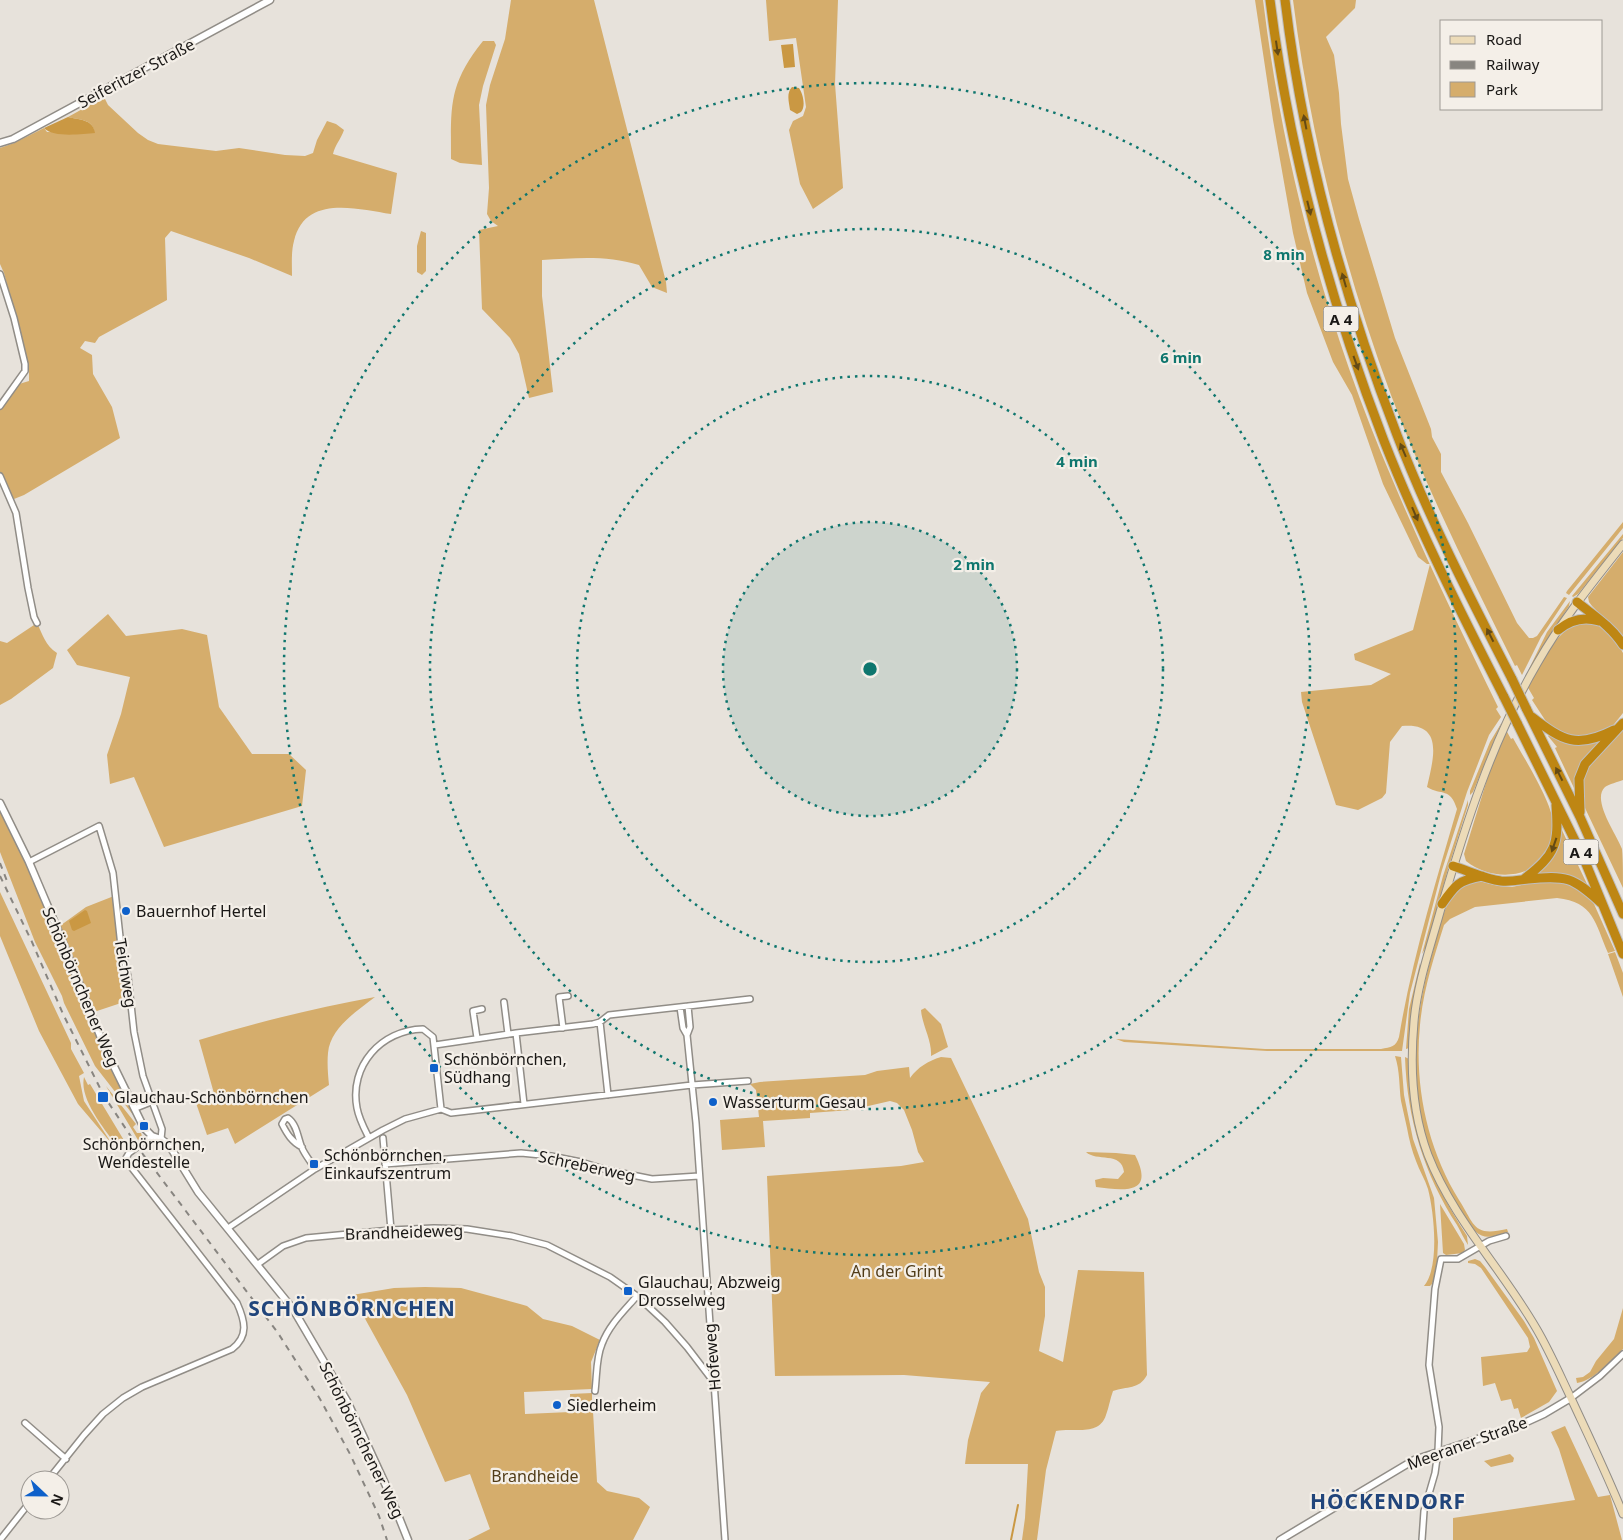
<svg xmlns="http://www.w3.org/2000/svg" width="1623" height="1540" font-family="'Noto Sans',sans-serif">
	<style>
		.green { fill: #d5ad6c }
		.water { fill: #ca9843 }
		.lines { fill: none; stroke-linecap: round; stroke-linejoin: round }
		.stream { stroke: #ca9843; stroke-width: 2 }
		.minor-casing { stroke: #918d87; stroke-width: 8 }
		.tertiary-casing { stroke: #918d87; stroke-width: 9 }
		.secondary-casing { stroke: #918d87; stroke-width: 9 }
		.motorway-casing { stroke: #bfbebe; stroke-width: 11 }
		.minor { stroke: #fff; stroke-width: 5 }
		.tertiary { stroke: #fff; stroke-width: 6 }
		.secondary { stroke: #ecdbb8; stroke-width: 7 }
		.motorway { stroke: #be8613; stroke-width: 9 }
		.rail { stroke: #888580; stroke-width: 2; stroke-dasharray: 6 6; stroke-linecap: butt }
		.motorway-bridge-casing { stroke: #bfbebe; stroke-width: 11; stroke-linecap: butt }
		.motorway-bridge { stroke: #be8613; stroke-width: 9 }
		.oneway { fill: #644a15 }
		.ring { fill: none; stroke: #0f766e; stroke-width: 2.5; stroke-dasharray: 2.5 5 }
		.poi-dot { fill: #0e60ca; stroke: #f4efe8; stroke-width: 2 }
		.labels { text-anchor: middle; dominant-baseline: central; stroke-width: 4.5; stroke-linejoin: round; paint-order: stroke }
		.shield { fill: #f4efe8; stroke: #5b5855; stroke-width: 1 }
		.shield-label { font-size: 15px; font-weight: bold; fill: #1a1816 }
		.street-label { font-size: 16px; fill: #1a1816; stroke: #f4efe8 }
		.poi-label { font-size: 16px; fill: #1a1816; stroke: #f4efe8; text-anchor: start }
		.park-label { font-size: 16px; fill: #513c18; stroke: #f4efe8 }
		.district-label { font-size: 21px; font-weight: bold; letter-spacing: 1px; fill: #21457b; stroke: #f4efe8 }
		.centre { fill: #0f766e; stroke: #f4efe8; stroke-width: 2.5 }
		.ring-label { font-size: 15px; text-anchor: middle; font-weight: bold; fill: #0f766e; stroke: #f4efe8; stroke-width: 4.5; stroke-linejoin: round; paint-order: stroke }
	</style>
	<rect width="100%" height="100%" fill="#e7e2db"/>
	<!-- green -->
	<path class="green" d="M 511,0 L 594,0 L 666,282 L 667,293 L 652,287 L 639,265 C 607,255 576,258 542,260 L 542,296 L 553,392 L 529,398 L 519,354 L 510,338 L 482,309 L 479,230 L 498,226 L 491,221 L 487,214 L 489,188 L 486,105 L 490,85 L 505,39 Z
		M 766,0 L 838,0 L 835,84 L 843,188 L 813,209 L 800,184 L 789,130 L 793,121 L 803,116 L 806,107 L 796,38 L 769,41 Z
		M 1255,0 L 1263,0 C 1283,165 1327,328 1393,481 C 1425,557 1462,633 1498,707 L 1496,709 L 1501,717 L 1489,735 L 1467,792 L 1442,870 L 1410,993 L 1402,1051 L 1267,1051 L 1124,1042 L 1116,1039 L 1265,1049 L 1381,1049 C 1391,1047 1396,1047 1399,1037 C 1412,959 1435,885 1457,809 C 1450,787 1442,796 1427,787 C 1433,760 1445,722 1402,726 L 1390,742 L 1386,793 L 1382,798 L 1358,810 L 1336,805 L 1302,702 L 1301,692 L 1371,685 L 1391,674 L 1355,660 L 1354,654 L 1413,630 L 1430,564 L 1427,564 L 1418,557 L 1383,484 L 1352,395 L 1333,362 L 1307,293 L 1293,233 L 1273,120 Z
		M 1293,0 L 1356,0 L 1355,8 L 1326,37 L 1334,55 L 1339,93 L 1341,124 L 1348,179 L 1359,219 L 1395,338 L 1431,429 L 1432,437 L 1441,454 L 1441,472 L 1468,523 L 1517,623 L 1529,638 L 1533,638 L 1537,636 L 1564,597 L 1567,598 L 1541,637 L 1522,675 L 1517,665 L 1515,666 C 1471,577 1426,488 1391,395 C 1344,268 1310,134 1293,0 Z
		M 483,41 L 494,41 L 496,45 L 483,86 L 479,105 L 482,165 L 460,163 L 451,159 C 451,106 448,85 483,41 Z
		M 104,97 L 108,105 L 138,133 L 148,140 L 158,144 L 216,151 L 239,148 L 285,155 L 305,156 L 313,153 L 317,140 L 327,121 L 336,124 L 344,130 C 341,139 335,145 333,154 L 397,173 L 391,214 C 357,209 305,194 294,241 C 291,252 292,265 292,276 L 249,258 L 171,231 L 165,238 L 167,300 L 99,337 L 95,343 L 85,341 L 80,348 L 92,355 L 93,374 L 112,407 L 120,438 L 24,495 L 14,499 L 0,472 L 0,410 L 19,384 L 29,381 L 29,367 L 4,273 L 0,264 L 0,148 L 14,143 L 44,128 L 47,132 L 94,133 C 94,119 80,120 68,117 Z
		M 421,231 L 426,233 L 426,271 L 422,275 L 417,272 L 417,246 Z
		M 1623,522 L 1623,528 L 1569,595 L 1566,593 L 1567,591 Z
		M 1623,534 L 1623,538 L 1578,594 L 1573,597 L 1572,596 Z
		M 1623,552 L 1623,638 L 1592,606 L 1589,602 L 1588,597 Z
		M 1570,601 L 1569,606 L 1528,671 L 1547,632 Z
		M 108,614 L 126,636 L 182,629 L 207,635 L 219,707 L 252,754 L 289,754 L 306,770 L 302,806 L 164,847 L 134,777 L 110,784 L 107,755 L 121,714 L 130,677 L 77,665 L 67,650 Z
		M 1578,622 C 1583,622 1589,622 1595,623 C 1607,626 1618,642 1623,653 L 1623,713 L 1611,728 L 1586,738 L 1563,735 L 1547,723 L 1532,700 L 1534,698 L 1527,686 C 1541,664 1554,634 1578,622 Z
		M 37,623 C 43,635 45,645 57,653 L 53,668 L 11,699 L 0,705 L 0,641 L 7,643 Z
		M 1502,722 L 1473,792 L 1470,795 L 1470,791 L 1490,742 Z
		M 1506,730 L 1511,739 L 1513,738 C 1525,760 1554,805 1554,828 C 1554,876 1498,887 1466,861 L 1464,854 L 1490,770 Z
		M 1623,730 L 1623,780 C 1618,782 1609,784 1605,787 C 1591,800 1617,835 1622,849 C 1623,859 1623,876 1623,888 L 1585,808 L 1582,790 L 1583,780 L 1589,764 Z
		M 1551,734 L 1604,738 L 1595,748 L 1576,788 L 1574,788 L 1555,748 L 1557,747 L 1548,736 Z
		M 1468,800 L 1468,805 L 1448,869 L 1428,943 L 1422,954 L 1443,876 Z
		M 0,809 L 56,929 L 137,1120 L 95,1066 L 64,1003 L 62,996 L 35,942 L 0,852 Z
		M 1561,828 L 1574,856 L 1572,857 L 1575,863 L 1577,863 L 1587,884 L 1586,885 L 1536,877 L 1535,873 Z
		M 1475,880 L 1499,886 L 1512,887 L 1535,882 L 1563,880 L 1589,897 L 1594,904 L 1615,951 L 1608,953 C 1595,923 1594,902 1557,898 L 1475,907 L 1450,919 L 1444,925 C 1434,957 1423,991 1420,1025 C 1414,1085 1427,1148 1459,1200 C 1475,1225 1473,1237 1507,1229 L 1508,1232 C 1495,1236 1485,1241 1475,1231 C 1460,1209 1444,1187 1434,1162 C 1406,1090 1413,1016 1435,944 C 1439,928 1446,900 1458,888 C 1462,884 1470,882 1475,880 Z
		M 0,892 L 71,1043 L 71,1049 L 84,1073 L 79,1076 L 84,1101 L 112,1144 L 78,1104 L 39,1031 L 0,936 Z
		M 114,896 L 130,1000 L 91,1013 L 57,928 L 86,907 Z
		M 1615,952 L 1623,973 L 1623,997 L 1608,954 Z
		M 1420,963 L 1421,969 L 1412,1010 L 1409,1048 L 1406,1049 L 1409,1009 Z
		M 375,997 C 357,1011 330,1028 328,1053 C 327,1063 328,1075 329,1085 L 235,1144 L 228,1128 L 207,1135 L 196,1103 L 215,1097 L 199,1040 C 258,1022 315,1008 375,997 Z
		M 925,1008 L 941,1024 L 948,1047 L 931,1056 C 932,1040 922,1025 921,1010 Z
		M 1395,1056 L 1401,1057 L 1404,1095 L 1413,1139 L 1434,1198 L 1438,1242 L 1437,1262 L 1435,1276 L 1432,1284 L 1430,1286 L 1424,1286 C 1440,1267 1434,1212 1428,1189 C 1425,1179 1419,1170 1416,1161 C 1412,1151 1409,1139 1407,1128 C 1405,1119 1403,1110 1401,1101 C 1399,1086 1400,1071 1395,1056 Z
		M 941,1057 L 951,1058 L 1028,1219 L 1039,1272 L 1045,1287 L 1045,1316 L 1039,1351 L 1063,1362 L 1078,1270 L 1144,1272 L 1147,1375 C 1139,1390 1127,1386 1113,1391 C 1110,1399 1109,1407 1106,1415 C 1099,1437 1074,1427 1056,1431 L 1046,1470 L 1037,1540 L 1022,1540 L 1025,1518 L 1028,1464 L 965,1464 L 968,1440 L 981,1393 L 990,1382 L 904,1375 L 775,1376 L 767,1176 L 901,1166 L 924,1162 L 918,1152 L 912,1130 L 904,1110 L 897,1103 L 890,1101 L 851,1110 L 810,1113 L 810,1118 L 763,1121 L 765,1147 L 722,1150 L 720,1120 L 759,1117 L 756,1090 L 750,1084 L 760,1082 L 865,1075 L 877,1071 L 909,1067 L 910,1078 C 918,1067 928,1061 941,1057 Z
		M 1405,1057 L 1409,1059 C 1410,1130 1430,1178 1467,1236 L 1468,1245 C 1464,1239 1461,1232 1457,1225 C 1424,1174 1407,1119 1405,1057 Z
		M 84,1077 L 88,1085 L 90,1084 L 128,1147 L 123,1149 L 118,1148 C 106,1130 79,1100 84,1077 Z
		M 106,1086 L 136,1124 L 133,1127 L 137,1133 L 141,1133 L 142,1136 L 138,1140 Z
		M 1086,1152 L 1116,1153 L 1135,1155 C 1156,1196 1122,1190 1096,1187 L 1095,1180 L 1103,1178 L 1118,1179 L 1124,1172 C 1122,1151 1096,1162 1086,1152 Z
		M 1440,1204 L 1464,1244 L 1465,1250 L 1463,1253 L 1446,1255 L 1443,1253 Z
		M 1475,1259 L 1480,1261 L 1485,1267 L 1524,1321 L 1534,1338 L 1557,1391 L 1549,1402 L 1521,1418 L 1518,1408 L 1514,1409 L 1511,1399 L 1501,1401 L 1495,1383 L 1483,1386 L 1481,1357 L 1527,1352 L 1530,1347 L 1528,1338 L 1481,1268 L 1475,1264 L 1468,1263 L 1468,1261 Z
		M 425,1287 L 461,1288 L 520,1304 L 527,1306 L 543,1319 L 572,1326 L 600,1340 L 591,1362 L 592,1389 L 524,1392 L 525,1414 L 593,1411 L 597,1482 L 607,1491 L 639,1498 L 650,1507 L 633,1540 L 468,1540 L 490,1529 L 470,1474 L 445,1482 L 407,1395 L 352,1295 L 394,1288 Z
		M 1623,1308 L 1623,1349 C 1610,1361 1595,1380 1577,1383 L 1576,1378 L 1583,1377 L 1590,1372 L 1596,1361 L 1614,1339 Z
		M 592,1393 L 592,1409 L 571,1410 L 570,1394 Z
		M 1565,1426 L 1598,1497 L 1610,1495 L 1622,1540 L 1453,1540 L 1453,1518 L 1575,1500 L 1559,1449 L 1551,1432 Z
		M 1510,1454 L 1514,1458 L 1513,1462 L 1491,1467 L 1484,1461 Z"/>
	<!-- water -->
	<path class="water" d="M 793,44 L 795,67 L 784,68 L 781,45 Z
		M 792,87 L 799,88 C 803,94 806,106 801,112 L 797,114 L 790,110 C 789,102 786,93 792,87 Z
		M 68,117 C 80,120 93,119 95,133 C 82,134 53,138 44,128 Z
		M 85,910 L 87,911 L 91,923 L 74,931 L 72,930 L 69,921 Z"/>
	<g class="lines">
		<!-- stream -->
		<path class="stream" d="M 1011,1540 L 1018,1505"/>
		<defs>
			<path id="minor" d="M 0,274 L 14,318 L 25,364 L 25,371 L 0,406
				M 0,476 L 16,513 L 28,588 L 34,617 L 37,623
				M 29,862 L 99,826 L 113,873 L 121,946 L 128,977 L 134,1032 L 143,1076 L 162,1129 L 161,1139
				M 504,1002 L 508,1034
				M 680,1007 L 683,1028 L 687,1035 L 696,1123 L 725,1540
				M 600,1022 L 608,1095
				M 563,1028 L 559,997 L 568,996
				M 516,1033 L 524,1104
				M 687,1035 L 690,1027 L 688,1006
				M 477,1038 L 473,1011 L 482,1009
				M 435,1045 L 516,1033 L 593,1024 L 600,1022 L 609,1015 L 750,999
				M 136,1108 L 151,1102
				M 369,1138 C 364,1128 359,1119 357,1108 C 349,1066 381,1030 423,1029 L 433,1037 L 441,1109
				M 383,1138 L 391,1230
				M 302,1147 C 292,1142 287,1134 282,1124 L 285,1119 L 288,1118 C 297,1124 298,1139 302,1148 C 305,1155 311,1162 315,1169
				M 385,1164 L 521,1153 L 551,1156 L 581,1162 L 607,1170 L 652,1179 L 699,1176
				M 228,1228 L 315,1169 L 383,1130 L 405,1119 L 441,1109 L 451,1113 L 692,1085 L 748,1081
				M 258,1264 L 283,1246 L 306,1238 L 391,1230 L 434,1228 L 467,1229 L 512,1236 L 547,1245 L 610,1277 L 637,1296 L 665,1322 L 687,1347 L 713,1381
				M 595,1391 C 597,1375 596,1358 602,1344 C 609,1325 624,1311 637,1296
				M 1571,1398 L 1600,1376 L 1623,1354
				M 25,1423 L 66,1459
				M 48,1480 L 84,1435 L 103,1414 L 123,1398 L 142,1387 L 232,1349 C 249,1336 245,1321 237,1303 L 128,1163 L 126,1158 L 129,1153 L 152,1136
				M 0,1540 L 30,1502
				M 1422,1540 L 1424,1511 L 1435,1473 L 1438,1451 L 1439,1427 L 1429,1365 L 1435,1289 L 1441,1259 L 1458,1259 L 1489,1241 L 1506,1236"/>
			<path id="tertiary" d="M 0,143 L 13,139 L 270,0
				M 0,803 L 29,862 L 57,928 L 105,1048 L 144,1128 L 152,1136 L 161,1139 L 169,1145 L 198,1192 L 293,1309 L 347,1401 L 388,1490 L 408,1540
				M 1280,1540 L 1414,1460 L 1520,1425 L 1544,1414 L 1571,1398"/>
			<path id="secondary" d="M 1623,544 C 1593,582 1562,620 1538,662 C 1492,740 1465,826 1440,912 C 1430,948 1417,985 1414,1022 C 1410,1066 1412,1113 1428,1155 C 1453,1219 1502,1269 1536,1328 C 1549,1350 1559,1373 1570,1396 C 1588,1435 1607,1474 1623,1514"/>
			<path id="motorway" d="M 1270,0 C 1289,151 1329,298 1384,441 C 1418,528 1461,613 1504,697
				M 1285,0 C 1303,149 1343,295 1397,435 C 1429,519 1471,599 1512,679
				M 1577,602 C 1593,615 1612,627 1623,645
				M 1558,630 C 1570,620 1583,616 1599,621
				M 1526,708 L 1580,817 L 1623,914
				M 1532,717 C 1563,741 1577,749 1614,730
				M 1517,723 L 1584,859 L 1623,954
				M 1580,812 L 1579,779 L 1585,764 L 1623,723
				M 1453,866 C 1469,871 1485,879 1501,881 C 1511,882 1519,880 1528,879 C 1566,875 1573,877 1601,903
				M 1524,879 C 1556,854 1559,845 1556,805
				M 1442,904 C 1455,885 1459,880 1482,876"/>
		</defs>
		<!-- minor casing -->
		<use href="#minor" class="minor-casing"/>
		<!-- tertiary casing -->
		<use href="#tertiary" class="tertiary-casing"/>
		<!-- secondary casing -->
		<use href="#secondary" class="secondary-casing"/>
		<!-- motorway casing -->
		<use href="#motorway" class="motorway-casing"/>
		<!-- minor -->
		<use href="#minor" class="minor"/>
		<!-- tertiary -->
		<use href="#tertiary" class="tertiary"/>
		<!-- secondary -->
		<use href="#secondary" class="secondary"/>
		<!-- motorway -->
		<use href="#motorway" class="motorway"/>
		<!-- rail -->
		<path class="rail" d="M 0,863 L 7,881
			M 0,876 L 32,942 L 63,1014 L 104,1096 L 142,1153 L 278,1333 L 320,1399 L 350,1454 L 379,1516 L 387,1540"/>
		<defs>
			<path id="motorway-bridge" d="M 1512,679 L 1526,708
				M 1504,697 L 1517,723"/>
		</defs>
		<!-- motorway-bridge casing -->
		<use href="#motorway-bridge" class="motorway-bridge-casing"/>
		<!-- motorway-bridge -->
		<use href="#motorway-bridge" class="motorway-bridge"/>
	</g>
	<!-- one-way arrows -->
	<defs><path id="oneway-solid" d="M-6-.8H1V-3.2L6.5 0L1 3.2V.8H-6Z" transform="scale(1.25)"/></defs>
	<g class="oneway">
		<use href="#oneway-solid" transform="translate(1277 48) rotate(82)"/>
		<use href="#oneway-solid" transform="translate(1305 122) rotate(-101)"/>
		<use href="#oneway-solid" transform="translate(1309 208) rotate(76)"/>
		<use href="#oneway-solid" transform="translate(1344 280) rotate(-106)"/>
		<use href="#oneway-solid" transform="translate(1356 363) rotate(70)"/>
		<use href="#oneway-solid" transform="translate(1403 450) rotate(-113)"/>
		<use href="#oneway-solid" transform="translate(1415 514) rotate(67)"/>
		<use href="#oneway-solid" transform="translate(1490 635) rotate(-117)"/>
		<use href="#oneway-solid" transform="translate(1559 774) rotate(-117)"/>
		<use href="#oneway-solid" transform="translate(1554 845) rotate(109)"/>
	</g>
	<!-- distance rings -->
	<circle cx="870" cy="669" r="147" fill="#0f766e" fill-opacity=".12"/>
	<g class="ring">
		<circle cx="870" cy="669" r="147"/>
		<circle cx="870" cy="669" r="293"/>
		<circle cx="870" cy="669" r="440"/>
		<circle cx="870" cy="669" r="586"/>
	</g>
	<!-- markers -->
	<g class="poi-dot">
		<circle cx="126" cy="911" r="5"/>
		<rect x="429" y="1063" width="10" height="10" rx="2.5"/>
		<rect x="97" y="1091" width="12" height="12" rx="2.5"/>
		<circle cx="713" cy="1102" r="5"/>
		<rect x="139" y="1121" width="10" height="10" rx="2.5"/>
		<rect x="309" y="1159" width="10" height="10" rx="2.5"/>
		<rect x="623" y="1286" width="10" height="10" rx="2.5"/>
		<circle cx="557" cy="1405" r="5"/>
	</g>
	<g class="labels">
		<!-- shield labels -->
		<g class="shield">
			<rect x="1323.5" y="306.5" width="35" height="25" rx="4"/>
			<rect x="1563.5" y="839.5" width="35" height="25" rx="4"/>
		</g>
		<g class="shield-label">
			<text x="1341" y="319">A 4</text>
			<text x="1581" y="852">A 4</text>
		</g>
		<!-- street labels -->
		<g class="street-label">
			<text transform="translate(136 73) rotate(-28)">Seiferitzer Straße</text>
			<text transform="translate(126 973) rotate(81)">Teichweg</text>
			<text transform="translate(81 987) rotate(67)">Schönbörnchener Weg</text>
			<text transform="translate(587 1166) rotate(12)">Schreberweg</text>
			<text transform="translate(404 1232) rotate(-2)">Brandheideweg</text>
			<text transform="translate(712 1357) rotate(-95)">Hofeweg</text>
			<text transform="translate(362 1440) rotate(64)">Schönbörnchener Weg</text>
			<text transform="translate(1467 1443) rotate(-20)">Meeraner Straße</text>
		</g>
		<!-- poi labels -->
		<g class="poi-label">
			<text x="136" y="911">Bauernhof Hertel</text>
			<text x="444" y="1059">Schönbörnchen,<tspan x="444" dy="18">Südhang</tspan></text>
			<text x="114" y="1097">Glauchau-Schönbörnchen</text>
			<text x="723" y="1102">Wasserturm Gesau</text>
			<text x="144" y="1144" text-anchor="middle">Schönbörnchen,<tspan x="144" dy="18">Wendestelle</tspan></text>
			<text x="324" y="1155">Schönbörnchen,<tspan x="324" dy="18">Einkaufszentrum</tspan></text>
			<text x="638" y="1282">Glauchau, Abzweig<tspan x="638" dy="18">Drosselweg</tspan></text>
			<text x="567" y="1405">Siedlerheim</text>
		</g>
		<!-- park labels -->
		<g class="park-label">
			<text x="897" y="1271">An der Grint</text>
			<text x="535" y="1476">Brandheide</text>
		</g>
		<!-- district labels -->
		<g class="district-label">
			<text x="352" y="1308">SCHÖNBÖRNCHEN</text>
			<text x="1388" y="1501">HÖCKENDORF</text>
		</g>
	</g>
	<circle cx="870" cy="669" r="8" class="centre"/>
	<g class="ring-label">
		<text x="1284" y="260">8 min</text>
		<text x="1181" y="363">6 min</text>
		<text x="1077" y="467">4 min</text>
		<text x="974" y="570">2 min</text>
	</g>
	<!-- legend -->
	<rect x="1440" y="20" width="162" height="90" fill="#f4efe8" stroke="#9d9994"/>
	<rect x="1450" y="36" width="25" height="8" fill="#ecdbb8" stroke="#9d9994"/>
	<text x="1486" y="45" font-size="15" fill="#1a1816">Road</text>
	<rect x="1450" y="61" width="25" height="8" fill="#888580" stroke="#9d9994"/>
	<text x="1486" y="70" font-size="15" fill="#1a1816">Railway</text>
	<rect x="1450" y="82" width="25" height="15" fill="#d5ad6c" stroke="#9d9994"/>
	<text x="1486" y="95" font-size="15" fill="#1a1816">Park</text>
	<!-- north arrow -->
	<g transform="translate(45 1495) rotate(112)"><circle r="24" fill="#f4efe8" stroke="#9d9994"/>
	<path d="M0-4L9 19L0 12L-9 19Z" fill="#0e60ca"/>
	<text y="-8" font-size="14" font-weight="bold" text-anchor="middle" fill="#1a1816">N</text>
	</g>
</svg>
